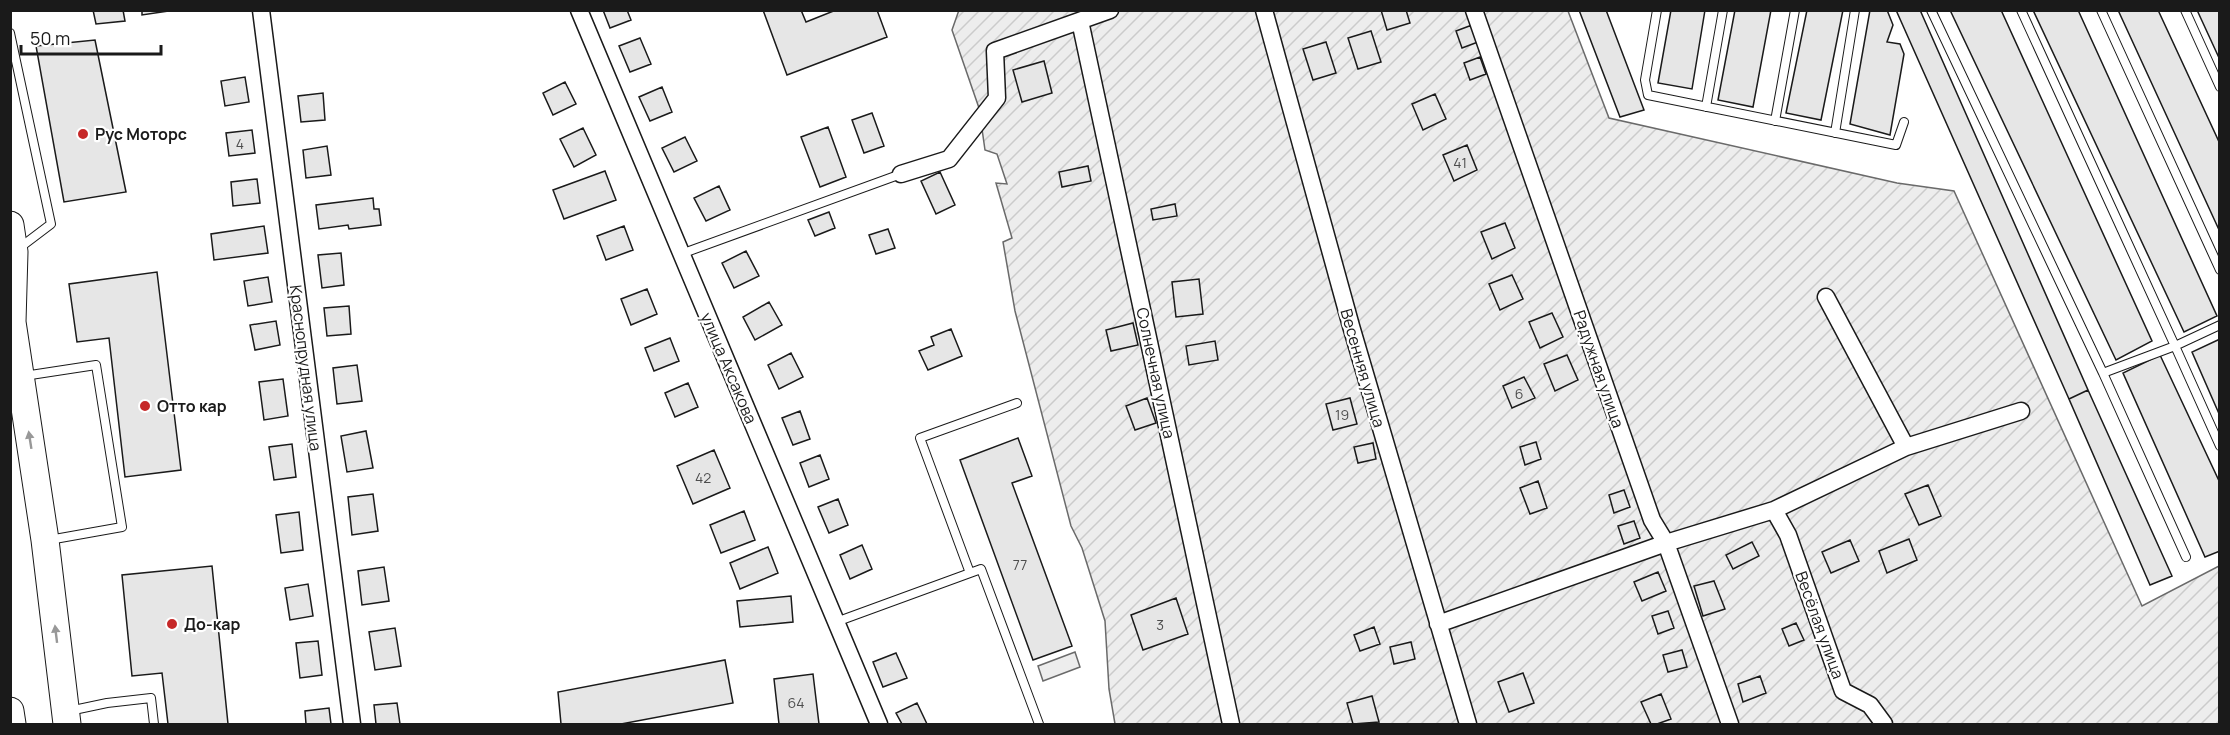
<svg xmlns="http://www.w3.org/2000/svg" width="2230" height="735" font-family="Manrope,sans-serif">
	<style>
		.park { fill: #ededed; stroke: #6a6a6a; stroke-width: 1.5 }
		.garden { fill: url(#garden-furrows); stroke: #6a6a6a; stroke-width: 1.5 }
		.building { fill: #e6e6e6; stroke: #1a1a1a; stroke-width: 1.5 }
		.lines { fill: none; stroke-linecap: round; stroke-linejoin: round }
		.lane-casing { stroke: #1a1a1a; stroke-width: 10 }
		.street-casing { stroke: #1a1a1a; stroke-width: 19 }
		.primary-casing { stroke: #1a1a1a; stroke-width: 29 }
		.lane { stroke: #fff; stroke-width: 8 }
		.street { stroke: #fff; stroke-width: 16 }
		.primary { stroke: #fff; stroke-width: 27 }
		.oneway { fill: #989898 }
		.poi-dot { fill: #c62828; stroke: #fff; stroke-width: 2 }
		.labels { text-anchor: middle; dominant-baseline: central; stroke-width: 4.5; stroke-linejoin: round; paint-order: stroke }
		.number-label { font-size: 14px; fill: #4d4d4d }
		.poi-label { font-size: 16px; font-weight: bold; fill: #1a1a1a; stroke: #fff; text-anchor: start }
		.street-label { font-size: 16px; fill: #1a1a1a; stroke: #fff }
	</style>
	<defs>
		<pattern id="garden-furrows" width="10" height="10" patternUnits="userSpaceOnUse" patternTransform="scale(1.5)"><rect width="10" height="10" fill="#ededed"/><path d="M-1 1l2-2M0 10L10 0M9 11l2-2" fill="none" stroke="#cbcbcb"/></pattern>
	</defs>
	<rect width="100%" height="100%" fill="#fff"/>
	<!-- park -->
	<path class="park" d="M 1075,652 L 1080,667 L 1043,681 L 1038,666 Z"/>
	<!-- garden -->
	<path class="garden" d="M 959,10 L 1568,11 L 1609,118 L 1897,183 L 1954,191 L 2142,606 L 2219,566 L 2219,724 L 1115,724 L 1109,689 L 1105,621 L 1082,548 L 1071,526 L 1015,311 L 1003,242 L 1012,238 L 996,183 L 1007,184 L 997,154 L 985,150 L 979,108 L 952,30 Z"/>
	<!-- building -->
	<path class="building" d="M 93,10 L 123,10 L 125,21 L 96,24 Z
		M 142,10 L 168,10 L 168,11 L 142,15 Z
		M 603,10 L 627,10 L 631,20 L 610,28 Z
		M 763,10 L 801,10 L 806,22 L 836,10 L 877,10 L 887,37 L 787,75 Z
		M 1381,10 L 1406,10 L 1410,23 L 1387,30 Z
		M 1579,10 L 1606,10 L 1644,110 L 1620,117 Z
		M 1671,10 L 1705,10 L 1692,89 L 1658,83 Z
		M 1735,10 L 1771,10 L 1753,107 L 1718,100 Z
		M 1807,10 L 1843,10 L 1821,120 L 1786,113 Z
		M 1870,10 L 1887,10 L 1893,25 L 1887,42 L 1900,44 L 1904,54 L 1890,135 L 1850,124 Z
		M 1896,10 L 1920,10 L 2088,390 L 2069,399 Z
		M 1950,10 L 2001,10 L 2152,341 L 2116,360 Z
		M 2033,10 L 2078,10 L 2217,316 L 2184,332 Z
		M 2118,10 L 2158,10 L 2220,144 L 2220,232 Z
		M 2197,10 L 2220,10 L 2220,60 Z
		M 1472,25 L 1478,42 L 1462,48 L 1456,31 Z
		M 1371,31 L 1381,62 L 1358,69 L 1348,38 Z
		M 640,38 L 651,64 L 630,72 L 619,46 Z
		M 95,40 L 126,192 L 64,202 L 36,46 Z
		M 1326,42 L 1336,73 L 1313,80 L 1303,49 Z
		M 1480,57 L 1486,74 L 1470,80 L 1464,63 Z
		M 1044,61 L 1052,93 L 1022,102 L 1013,70 Z
		M 245,77 L 249,102 L 225,106 L 221,81 Z
		M 565,82 L 576,104 L 553,115 L 543,93 Z
		M 662,87 L 672,112 L 650,121 L 639,97 Z
		M 323,93 L 325,120 L 301,122 L 298,96 Z
		M 1435,94 L 1446,119 L 1423,130 L 1412,104 Z
		M 872,113 L 884,146 L 864,153 L 852,120 Z
		M 828,127 L 846,177 L 820,187 L 801,137 Z
		M 583,128 L 596,155 L 574,167 L 560,139 Z
		M 252,130 L 255,153 L 229,156 L 226,133 Z
		M 685,137 L 697,161 L 674,172 L 662,148 Z
		M 1467,145 L 1477,170 L 1454,181 L 1443,155 Z
		M 327,146 L 331,175 L 306,178 L 303,150 Z
		M 1088,166 L 1091,181 L 1062,187 L 1059,172 Z
		M 605,171 L 616,200 L 564,219 L 553,190 Z
		M 940,172 L 955,205 L 936,214 L 921,181 Z
		M 257,179 L 260,203 L 233,206 L 231,182 Z
		M 719,186 L 730,210 L 706,221 L 694,198 Z
		M 373,198 L 374,209 L 379,209 L 381,225 L 349,229 L 348,225 L 319,229 L 316,205 Z
		M 1175,204 L 1177,216 L 1153,220 L 1151,209 Z
		M 829,212 L 835,228 L 815,236 L 808,220 Z
		M 1505,223 L 1515,248 L 1492,259 L 1481,232 Z
		M 264,226 L 268,253 L 214,260 L 211,234 Z
		M 624,226 L 633,250 L 606,260 L 597,236 Z
		M 888,229 L 895,248 L 876,254 L 869,235 Z
		M 746,251 L 759,276 L 734,288 L 722,263 Z
		M 341,253 L 344,285 L 322,288 L 318,255 Z
		M 157,272 L 181,470 L 125,477 L 109,338 L 77,342 L 69,284 Z
		M 1512,275 L 1523,299 L 1500,310 L 1489,284 Z
		M 268,277 L 272,302 L 248,306 L 244,281 Z
		M 1199,279 L 1203,314 L 1176,317 L 1172,282 Z
		M 647,289 L 657,314 L 631,325 L 621,299 Z
		M 769,302 L 782,325 L 755,340 L 743,317 Z
		M 349,306 L 351,334 L 327,336 L 324,308 Z
		M 1552,313 L 1563,337 L 1540,348 L 1529,322 Z
		M 276,321 L 280,345 L 255,350 L 250,325 Z
		M 1133,323 L 1138,345 L 1111,351 L 1106,330 Z
		M 951,329 L 962,356 L 928,370 L 919,351 L 934,345 L 931,337 Z
		M 670,338 L 679,361 L 654,371 L 645,348 Z
		M 2220,339 L 2220,416 L 2192,352 Z
		M 1215,341 L 1218,360 L 1189,365 L 1186,346 Z
		M 791,353 L 803,377 L 779,389 L 768,365 Z
		M 1567,355 L 1578,380 L 1555,391 L 1544,364 Z
		M 2160,355 L 2220,483 L 2220,551 L 2205,557 L 2123,373 Z
		M 357,365 L 362,401 L 337,404 L 333,368 Z
		M 1524,377 L 1535,398 L 1512,408 L 1503,386 Z
		M 283,379 L 288,416 L 264,420 L 259,382 Z
		M 688,383 L 698,407 L 675,417 L 665,393 Z
		M 2088,390 L 2172,576 L 2150,585 L 2069,399 Z
		M 1147,398 L 1156,423 L 1135,430 L 1126,406 Z
		M 1350,398 L 1357,424 L 1333,430 L 1326,404 Z
		M 800,411 L 810,439 L 793,445 L 782,418 Z
		M 366,431 L 373,468 L 347,472 L 341,436 Z
		M 1018,438 L 1032,476 L 1012,483 L 1072,646 L 1033,660 L 960,460 Z
		M 1536,442 L 1541,459 L 1525,465 L 1520,447 Z
		M 1373,443 L 1376,459 L 1358,463 L 1354,447 Z
		M 292,444 L 296,477 L 274,480 L 269,447 Z
		M 714,450 L 730,488 L 693,504 L 677,466 Z
		M 820,455 L 829,479 L 809,487 L 800,463 Z
		M 1538,481 L 1547,508 L 1530,514 L 1520,488 Z
		M 1928,485 L 1941,516 L 1919,525 L 1905,494 Z
		M 1624,490 L 1630,507 L 1614,513 L 1609,495 Z
		M 373,494 L 378,531 L 352,535 L 348,497 Z
		M 838,499 L 848,525 L 829,533 L 818,507 Z
		M 744,511 L 755,540 L 721,553 L 710,525 Z
		M 299,512 L 303,550 L 281,553 L 276,515 Z
		M 1634,521 L 1640,538 L 1624,544 L 1618,526 Z
		M 1909,539 L 1917,560 L 1887,573 L 1879,551 Z
		M 1850,540 L 1859,561 L 1831,573 L 1822,552 Z
		M 1752,542 L 1759,556 L 1733,569 L 1726,555 Z
		M 862,545 L 872,569 L 850,579 L 840,555 Z
		M 768,547 L 778,573 L 740,589 L 730,563 Z
		M 212,566 L 228,724 L 168,724 L 162,673 L 132,676 L 122,575 Z
		M 384,567 L 389,601 L 362,605 L 358,571 Z
		M 1658,572 L 1666,591 L 1642,601 L 1634,582 Z
		M 1714,581 L 1725,609 L 1703,616 L 1694,586 Z
		M 308,584 L 313,616 L 290,620 L 285,588 Z
		M 791,596 L 793,622 L 740,627 L 737,601 Z
		M 1176,598 L 1188,634 L 1143,650 L 1131,615 Z
		M 1668,611 L 1674,628 L 1658,634 L 1652,616 Z
		M 1796,623 L 1804,640 L 1789,646 L 1782,629 Z
		M 1374,627 L 1380,644 L 1360,651 L 1354,635 Z
		M 395,628 L 401,666 L 375,670 L 369,632 Z
		M 318,641 L 322,675 L 300,678 L 296,643 Z
		M 1411,642 L 1415,659 L 1394,664 L 1390,647 Z
		M 1682,650 L 1687,667 L 1668,672 L 1663,655 Z
		M 896,653 L 907,678 L 883,687 L 873,662 Z
		M 725,660 L 733,703 L 621,724 L 561,724 L 558,692 Z
		M 1523,673 L 1534,703 L 1509,712 L 1498,682 Z
		M 813,674 L 819,724 L 779,724 L 774,679 Z
		M 1760,676 L 1766,693 L 1743,702 L 1738,684 Z
		M 1661,694 L 1671,719 L 1657,724 L 1651,724 L 1641,702 Z
		M 1372,696 L 1379,722 L 1353,724 L 1347,703 Z
		M 397,703 L 400,724 L 376,724 L 374,705 Z
		M 917,703 L 927,724 L 902,724 L 896,713 Z
		M 329,708 L 331,724 L 306,724 L 305,711 Z"/>
	<g class="lines">
		<defs>
			<path id="lane" d="M 1657,10 L 1645,80 L 1648,95 L 1896,145 L 1904,122
				M 1931,10 L 2103,373 L 2175,346 L 2220,446
				M 2021,10 L 2175,346 L 2220,325
				M 2101,10 L 2220,270
				M 2185,10 L 2220,87
				M 10,33 L 51,224 L 18,249
				M 1706,107 L 1723,10
				M 1775,121 L 1795,10
				M 1835,133 L 1855,10
				M 681,254 L 901,174
				M 2103,373 L 2186,557
				M 24,376 L 96,365 L 122,527 L 49,540
				M 970,573 L 981,569 L 1039,724
				M 836,622 L 970,573 L 920,438 L 1017,403
				M 69,711 L 107,703 L 151,698 L 154,724"/>
			<path id="street" d="M 261,10 L 352,724
				M 579,10 L 879,724
				M 1264,10 L 1351,326 L 1468,724
				M 1474,10 L 1652,520 L 1666,543 L 1730,724
				M 1080,21 L 1231,724
				M 901,174 L 949,159 L 997,98 L 995,51 L 1110,10
				M 1826,297 L 1906,447
				M 1774,510 L 1788,535 L 1843,691 L 1870,705 L 1884,724
				M 1438,624 L 1666,543 L 1774,510 L 1906,447 L 2021,411"/>
			<path id="primary" d="M 10,225 L 14,252 L 12,322 L 45,540 L 67,724
				M 10,711 L 12,724"/>
		</defs>
		<!-- lane casing -->
		<use href="#lane" class="lane-casing"/>
		<!-- street casing -->
		<use href="#street" class="street-casing"/>
		<!-- primary casing -->
		<use href="#primary" class="primary-casing"/>
		<!-- lane -->
		<use href="#lane" class="lane"/>
		<!-- street -->
		<use href="#street" class="street"/>
		<!-- primary -->
		<use href="#primary" class="primary"/>
	</g>
	<!-- one-way arrows -->
	<defs><path id="oneway-solid" d="M-6-.8H1V-3.2L6.5 0L1 3.2V.8H-6Z" transform="scale(1.5)"/></defs>
	<g class="oneway">
		<use href="#oneway-solid" transform="translate(30 440) rotate(-99)"/>
		<use href="#oneway-solid" transform="translate(56 634) rotate(-97)"/>
	</g>
	<!-- markers -->
	<g class="poi-dot">
		<circle cx="83" cy="134" r="6"/>
		<circle cx="145" cy="406" r="6"/>
		<circle cx="172" cy="624" r="6"/>
	</g>
	<g class="labels">
		<!-- number labels -->
		<g class="number-label">
			<text x="240" y="143">4</text>
			<text x="1460" y="162">41</text>
			<text x="1519" y="393">6</text>
			<text x="1342" y="414">19</text>
			<text x="703" y="477">42</text>
			<text x="1020" y="564">77</text>
			<text x="1160" y="624">3</text>
			<text x="796" y="702">64</text>
		</g>
		<!-- poi labels -->
		<g class="poi-label">
			<text x="95" y="134">Рус Моторс</text>
			<text x="157" y="406">Отто кар</text>
			<text x="184" y="624">До-кар</text>
		</g>
		<!-- street labels -->
		<g class="street-label">
			<text transform="translate(306 368) rotate(83)">Краснопрудная улица</text>
			<text transform="translate(729 368) rotate(67)">улица Аксакова</text>
			<text transform="translate(1363 368) rotate(74)">Весенняя улица</text>
			<text transform="translate(1599 369) rotate(71)">Радужная улица</text>
			<text transform="translate(1156 373) rotate(78)">Солнечная улица</text>
			<text transform="translate(1820 625) rotate(70)">Весёлая улица</text>
		</g>
	</g>
	<!-- border -->
	<rect width="2230" height="735" fill="none" stroke="#1a1a1a" stroke-width="24"/>
	<!-- scale -->
	<path d="M21 45v9h140v-9" fill="none" stroke="#1a1a1a" stroke-width="3"/>
	<text x="30" y="45" font-size="18" fill="#1a1a1a" stroke="#ffffff" stroke-width="4.5" paint-order="stroke">50 m</text>
</svg>
